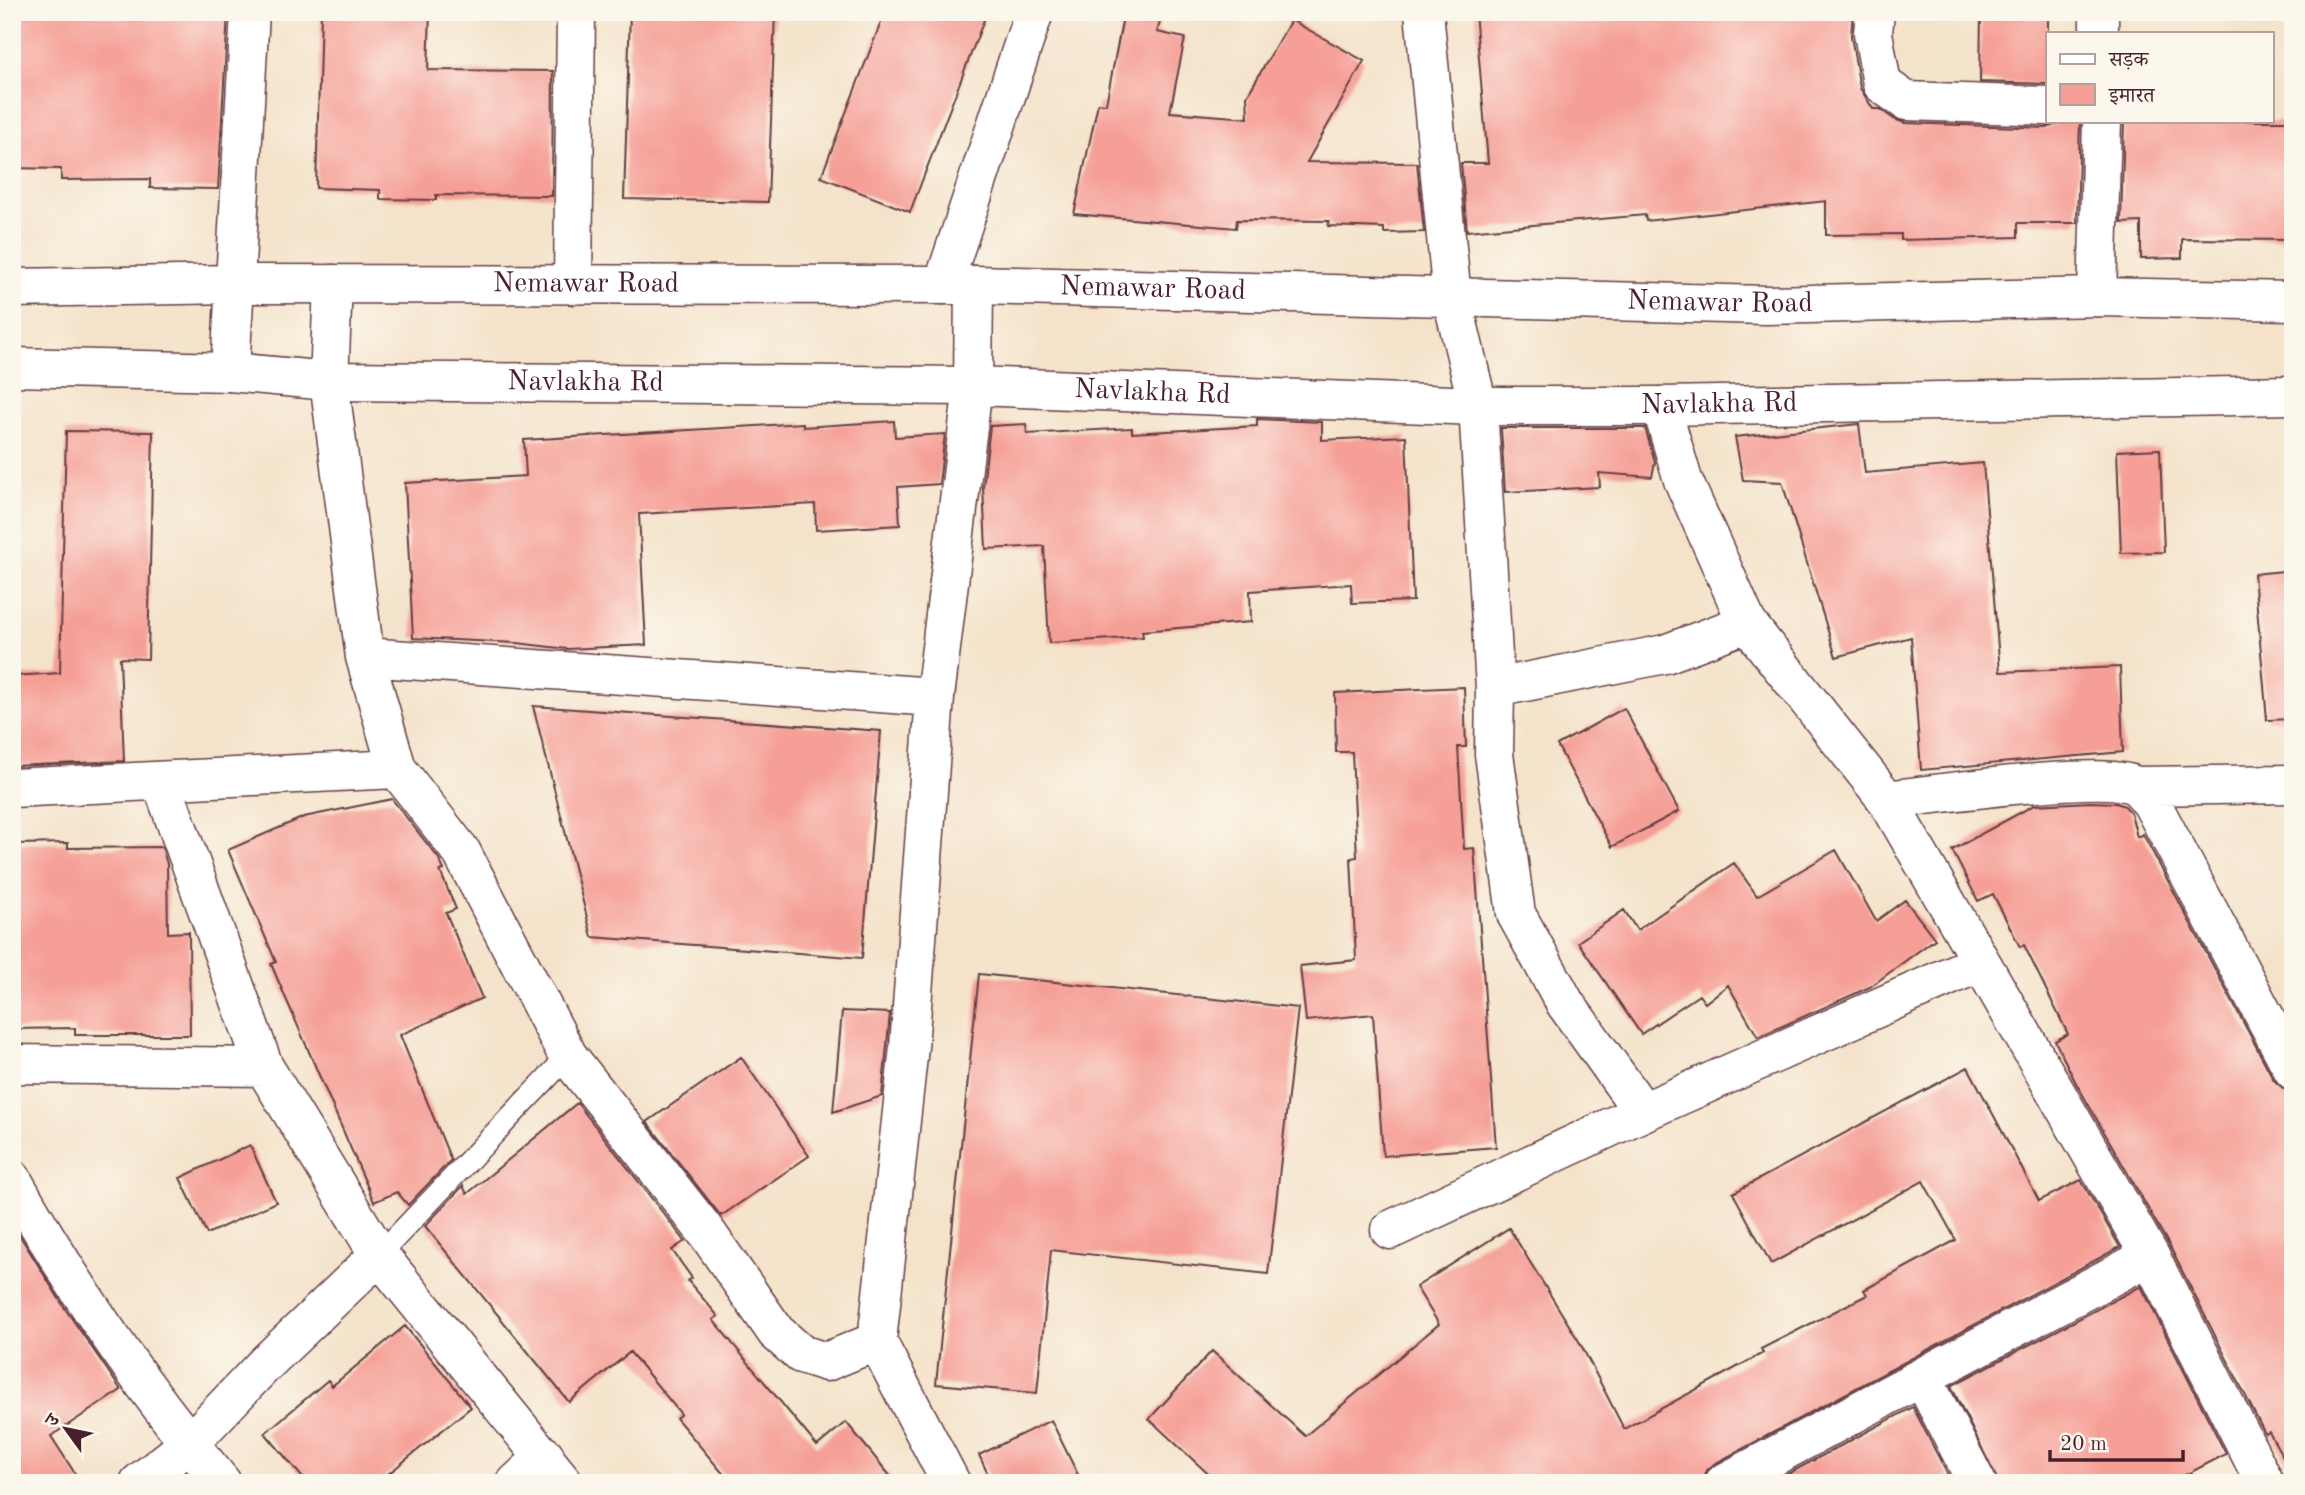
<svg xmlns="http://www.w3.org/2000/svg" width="2305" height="1495" font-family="'Old Standard TT','Noto Serif Devanagari',serif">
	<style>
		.building { fill: #f59f96 }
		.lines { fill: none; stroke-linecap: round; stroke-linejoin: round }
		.lane-casing { stroke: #643c43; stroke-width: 24 }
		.street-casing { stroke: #643c43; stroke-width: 41 }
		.secondary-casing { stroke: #643c43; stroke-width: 41 }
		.lane { stroke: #fff; stroke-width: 21 }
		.street { stroke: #fff; stroke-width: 38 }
		.secondary { stroke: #fff; stroke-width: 38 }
		.labels { text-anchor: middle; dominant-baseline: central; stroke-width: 6; stroke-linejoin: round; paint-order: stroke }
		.street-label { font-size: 28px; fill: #4a1f2b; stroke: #fbf7ec }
	</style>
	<rect width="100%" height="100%" fill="#fbf7ec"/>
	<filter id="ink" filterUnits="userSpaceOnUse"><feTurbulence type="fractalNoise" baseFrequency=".0143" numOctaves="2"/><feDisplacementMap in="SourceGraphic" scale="14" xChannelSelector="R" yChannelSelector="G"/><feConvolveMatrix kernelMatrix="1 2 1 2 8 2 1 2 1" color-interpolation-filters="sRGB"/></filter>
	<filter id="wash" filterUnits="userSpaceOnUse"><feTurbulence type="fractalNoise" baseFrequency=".00686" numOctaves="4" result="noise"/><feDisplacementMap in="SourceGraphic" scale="28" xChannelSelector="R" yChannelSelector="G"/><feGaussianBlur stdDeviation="1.57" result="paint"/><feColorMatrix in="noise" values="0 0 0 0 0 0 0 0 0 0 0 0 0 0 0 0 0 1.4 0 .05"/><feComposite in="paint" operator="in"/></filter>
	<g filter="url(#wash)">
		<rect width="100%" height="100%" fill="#f4e3ca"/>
		<g id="blocks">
			<!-- building -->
			<path class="building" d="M 12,12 L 228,12 L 218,189 L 150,188 L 150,179 L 61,180 L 61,169 L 12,168 Z
				M 321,12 L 430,12 L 428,70 L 553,71 L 552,196 L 436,195 L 436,200 L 380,199 L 380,190 L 316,188 Z
				M 630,12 L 775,12 L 768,202 L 624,199 Z
				M 885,12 L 987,12 L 910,212 L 821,177 Z
				M 1124,12 L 1163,12 L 1157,32 L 1185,38 L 1170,112 L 1248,118 L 1247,96 L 1291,20 L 1364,61 L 1307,162 L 1417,163 L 1424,232 L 1384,233 L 1384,228 L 1328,226 L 1329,221 L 1237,220 L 1236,228 L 1074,214 L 1098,103 L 1106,104 Z
				M 1475,12 L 1853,12 L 1851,36 L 1860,88 L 1873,109 L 1880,109 L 1894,119 L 1905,123 L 2047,128 L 2063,121 L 2080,121 L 2077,223 L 2018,223 L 2018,237 L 1901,240 L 1901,234 L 1826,235 L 1826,201 L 1646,221 L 1645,215 L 1467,231 L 1461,163 L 1488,163 Z
				M 1981,12 L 2048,12 L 2048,84 L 1980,82 Z
				M 2124,121 L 2293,121 L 2293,240 L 2182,239 L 2182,258 L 2141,259 L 2141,222 L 2121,223 Z
				M 1257,419 L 1322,422 L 1322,440 L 1406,436 L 1413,601 L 1352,603 L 1351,584 L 1250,591 L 1251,622 L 1142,631 L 1143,637 L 1049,643 L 1044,546 L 986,549 L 983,487 L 990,426 L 1026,424 L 1027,434 L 1132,428 L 1132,433 L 1257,426 Z
				M 894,421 L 895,437 L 945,434 L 939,484 L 898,487 L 900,525 L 816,530 L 815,504 L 639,514 L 646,645 L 567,649 L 517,643 L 413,638 L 405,483 L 526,476 L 524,440 L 803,423 L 803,427 Z
				M 1859,424 L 1865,473 L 1983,463 L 2000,672 L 2120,667 L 2123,752 L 1921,770 L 1911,637 L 1836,657 L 1782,482 L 1743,480 L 1735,437 Z
				M 1501,428 L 1645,428 L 1655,462 L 1652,477 L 1599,473 L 1600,487 L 1505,492 Z
				M 66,431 L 153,432 L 148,659 L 120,658 L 124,761 L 12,766 L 12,676 L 60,673 Z
				M 2160,449 L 2164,552 L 2121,553 L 2117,451 Z
				M 2293,570 L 2293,719 L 2267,720 L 2254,574 Z
				M 1464,687 L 1466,747 L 1458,747 L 1464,849 L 1474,848 L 1496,1147 L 1383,1156 L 1373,1014 L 1306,1021 L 1300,966 L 1356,960 L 1351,858 L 1357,857 L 1352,752 L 1336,752 L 1335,693 Z
				M 533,706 L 881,731 L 862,958 L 592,937 Z
				M 1624,708 L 1679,811 L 1612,847 L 1557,745 Z
				M 392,799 L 439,859 L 444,870 L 440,871 L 456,909 L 446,913 L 482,998 L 400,1035 L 451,1160 L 408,1205 L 397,1192 L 374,1202 L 271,964 L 276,962 L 228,850 L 304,817 Z
				M 2091,802 L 2116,803 L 2125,806 L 2131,813 L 2137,837 L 2143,834 L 2274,1080 L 2293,1097 L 2293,1475 L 2269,1432 L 2265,1434 L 2169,1245 L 2076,1083 L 2055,1041 L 2068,1034 L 2024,945 L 2020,947 L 1993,894 L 1978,901 L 1952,850 L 2034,805 Z
				M 68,843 L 68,848 L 162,847 L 167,864 L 168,933 L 189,932 L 190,1035 L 75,1035 L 75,1028 L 12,1029 L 12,844 Z
				M 1836,850 L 1876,921 L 1905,900 L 1935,939 L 1870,987 L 1758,1037 L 1728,985 L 1705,1003 L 1699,995 L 1641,1034 L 1578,942 L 1624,910 L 1637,930 L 1734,863 L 1757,896 Z
				M 979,974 L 1298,1008 L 1268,1274 L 1051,1250 L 1037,1393 L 936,1384 Z
				M 842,1011 L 890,1013 L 887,1045 L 882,1096 L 833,1112 Z
				M 741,1057 L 809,1156 L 721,1216 L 647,1122 Z
				M 1968,1067 L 2039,1201 L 2081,1180 L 2120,1247 L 1714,1464 L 1705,1472 L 1702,1483 L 1218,1483 L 1149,1419 L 1212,1351 L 1305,1436 L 1439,1324 L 1416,1287 L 1509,1228 L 1580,1343 L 1624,1429 L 1763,1353 L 1761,1349 L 1867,1295 L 1864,1290 L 1956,1240 L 1923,1181 L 1771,1264 L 1733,1193 Z
				M 577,1103 L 685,1241 L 672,1250 L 692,1278 L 688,1281 L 718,1316 L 713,1320 L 817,1446 L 846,1422 L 896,1483 L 731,1483 L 676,1418 L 681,1414 L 630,1352 L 569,1402 L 425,1226 L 463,1186 L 467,1194 Z
				M 250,1145 L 276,1202 L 207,1234 L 180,1178 Z
				M 12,1223 L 66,1310 L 121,1390 L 51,1436 L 81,1483 L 12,1483 Z
				M 2141,1286 L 2226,1454 L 2170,1483 L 1999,1483 L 1951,1386 Z
				M 405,1326 L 471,1407 L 377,1483 L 307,1483 L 265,1433 L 328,1380 L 332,1386 Z
				M 1913,1407 L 1952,1483 L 1771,1483 Z
				M 1051,1420 L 1082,1483 L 992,1483 L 979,1455 Z"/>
		</g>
	</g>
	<g filter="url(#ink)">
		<use href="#blocks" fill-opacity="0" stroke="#643c43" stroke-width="2"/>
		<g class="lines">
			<defs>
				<path id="lane" d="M 379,1255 L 568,1056"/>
				<path id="street" d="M 1424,12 L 1452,298 L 1478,406 L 1495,688 L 1494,754 L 1516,914 L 1565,1003 L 1643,1112
					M 1875,12 L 1873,33 L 1882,84 L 1906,101 L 2048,106
					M 2099,12 L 2099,33
					M 333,284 L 329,381 L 365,657 L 397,769 L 462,853 L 568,1056 L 707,1233 L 776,1332 L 801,1354 L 826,1362 L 877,1341
					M 573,285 L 576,12
					M 943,285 L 1034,12
					M 2097,297 L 2102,121
					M 230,372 L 250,12
					M 1747,623 L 1887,800 C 1928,795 2108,769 2136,786 C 2141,789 2146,797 2151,802 L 2293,1070
					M 365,657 L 935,697
					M 1495,688 L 1665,654 L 1747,623 L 1683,480 L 1661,406
					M 2136,786 L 2293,784
					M 12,788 L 397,769
					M 1887,800 L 1981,962
					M 12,1064 L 264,1067 L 161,781
					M 264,1067 L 379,1255
					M 12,1179 C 72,1286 143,1389 222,1483
					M 1390,1230 L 1643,1112 L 1981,962 L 2150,1256 L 1922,1377 L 1977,1483
					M 2150,1256 L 2265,1483
					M 139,1483 L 189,1444 L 265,1364 L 379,1255 L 564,1483
					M 516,1483 L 545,1456
					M 951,1483 L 877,1341 L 909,1047 L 935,697 L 973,386 L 974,285
					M 1724,1483 L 1922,1377"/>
				<g id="secondary">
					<path id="s1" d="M 12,288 L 236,284 L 974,285 L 1766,305 L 2097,297 L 2293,301"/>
					<path id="s2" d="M 12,367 L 230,372 L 329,381 L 973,386 L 1478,406 L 1661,406 L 2293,395"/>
				</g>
			</defs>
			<!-- lane casing -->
			<use href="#lane" class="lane-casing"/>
			<!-- street casing -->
			<use href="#street" class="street-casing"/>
			<!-- secondary casing -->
			<use href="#secondary" class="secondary-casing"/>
			<!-- lane -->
			<use href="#lane" class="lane"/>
			<!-- street -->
			<use href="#street" class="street"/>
			<!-- secondary -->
			<use href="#secondary" class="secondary"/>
		</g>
	</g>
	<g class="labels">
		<!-- street labels -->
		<g class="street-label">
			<text stroke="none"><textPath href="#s1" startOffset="574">Nemawar Road</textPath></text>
			<text stroke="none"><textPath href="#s1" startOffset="1141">Nemawar Road</textPath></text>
			<text stroke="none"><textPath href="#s1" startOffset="1708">Nemawar Road</textPath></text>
			<text stroke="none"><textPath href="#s2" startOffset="574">Navlakha Rd</textPath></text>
			<text stroke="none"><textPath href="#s2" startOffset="1141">Navlakha Rd</textPath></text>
			<text stroke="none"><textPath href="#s2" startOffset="1708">Navlakha Rd</textPath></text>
		</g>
	</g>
	<!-- margin -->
	<rect width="2305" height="1495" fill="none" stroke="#fbf7ec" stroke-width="42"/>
	<!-- legend -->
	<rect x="2046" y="32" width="228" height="91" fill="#fbf7ec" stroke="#b4a19f" stroke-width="2"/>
	<rect x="2060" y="54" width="35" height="10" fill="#ffffff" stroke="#b4a19f" stroke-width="2"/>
	<text x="2109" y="66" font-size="21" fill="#4a1f2b">सड़क</text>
	<rect x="2060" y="84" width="35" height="21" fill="#f59f96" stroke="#b4a19f" stroke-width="2"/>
	<text x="2109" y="102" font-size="21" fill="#4a1f2b">इमारत</text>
	<!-- north arrow -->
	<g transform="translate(66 1429) rotate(303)" stroke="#fbf7ec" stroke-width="5" paint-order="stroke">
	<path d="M0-5L12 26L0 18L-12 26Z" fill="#4a1f2b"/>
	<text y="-10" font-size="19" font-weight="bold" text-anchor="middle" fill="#4a1f2b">उ</text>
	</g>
	<!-- scale -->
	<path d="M2050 1450v10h133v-10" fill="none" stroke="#4a1f2b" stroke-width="3.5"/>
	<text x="2060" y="1450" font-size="21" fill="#4a1f2b" stroke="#fbf7ec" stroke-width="5" paint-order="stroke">20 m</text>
</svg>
